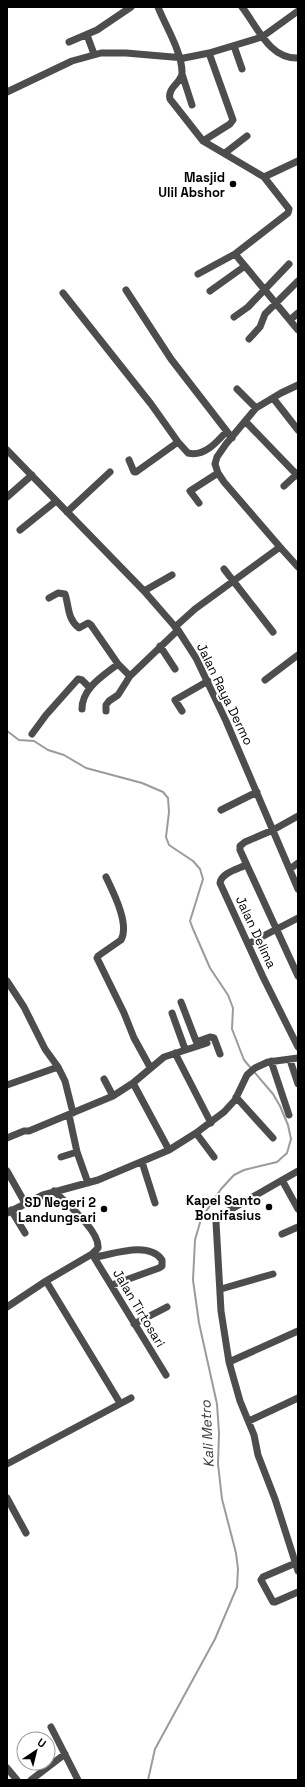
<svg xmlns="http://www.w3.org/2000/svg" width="305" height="1787" font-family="'Space Grotesk',sans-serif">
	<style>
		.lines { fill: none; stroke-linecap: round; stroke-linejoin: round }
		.stream { stroke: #9b9b9b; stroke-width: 2 }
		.minor { stroke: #4d4d4d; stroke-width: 7 }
		.poi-dot { fill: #000; stroke: #fff; stroke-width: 1.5 }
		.labels { text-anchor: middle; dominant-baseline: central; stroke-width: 4; stroke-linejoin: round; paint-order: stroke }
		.poi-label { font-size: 13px; font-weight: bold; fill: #000; stroke: #fff; text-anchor: end }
		.street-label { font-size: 13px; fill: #000; stroke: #fff }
		.water-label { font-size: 14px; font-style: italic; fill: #3c3c3c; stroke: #fff }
	</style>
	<rect width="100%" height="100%" fill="#fff"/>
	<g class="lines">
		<!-- stream -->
		<path class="stream" d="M 7,731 L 19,740 L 34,741 L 48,750 L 64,755 L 86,768 L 142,783 L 163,792 L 168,798 L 169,812 L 166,837 L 169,845 L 193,861 L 200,869 L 203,879 L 190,921 L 193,929 L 210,968 L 228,995 L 233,1008 L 232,1029 L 244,1060 L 273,1094 L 280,1106 L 288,1125 L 291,1139 L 287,1153 L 277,1162 L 244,1170 L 234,1175 L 221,1189 L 201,1219 L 195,1240 L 193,1280 L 199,1323 L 217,1404 L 219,1433 L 218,1464 L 222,1499 L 236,1553 L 238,1569 L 237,1587 L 215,1639 L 155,1749 L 148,1780"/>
		<!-- minor -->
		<path class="minor" d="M 158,7 C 165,25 182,52 182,72 C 183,82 167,87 170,99 L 203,141 L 264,177 L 289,209 L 288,213 L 235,254 L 298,330
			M 242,7 C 257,26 269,59 298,58
			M 87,35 L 94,54
			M 69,42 L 97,30 L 131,7
			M 234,46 L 242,69
			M 182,74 L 192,105
			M 7,92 L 72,61 L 101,53 L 126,53 L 184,58 L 209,53 L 262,37 L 298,11
			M 203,141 L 230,124 L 233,120 L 209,53
			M 225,153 L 247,136
			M 264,177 L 298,161
			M 198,274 L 235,254
			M 126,290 L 171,359 L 232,438
			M 210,291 L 245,266
			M 63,293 L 151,404 L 178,442
			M 234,317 L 248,307 L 289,264
			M 290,320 L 298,313
			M 249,339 L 260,327 L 265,314 L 298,281
			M 237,389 L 256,408
			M 273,398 L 298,430
			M 246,422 L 298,476
			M 7,450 L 144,591 L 178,630 L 196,658 L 226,721 L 298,889
			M 129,460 L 134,472 L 136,472 L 178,442 L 188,453 C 204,457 217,442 226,432
			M 284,486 L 298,473
			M 7,497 L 32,475
			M 199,503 L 190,491 L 218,473
			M 67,512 L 110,472
			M 20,530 L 56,501
			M 280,547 L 298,567
			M 224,569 L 273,632
			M 144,591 L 172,575
			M 49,598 L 58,593 L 65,594 C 69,605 67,619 79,628 L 88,623 L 91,625 L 118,664 L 130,676
			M 175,627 L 195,609 L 280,547 L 224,482 L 218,473 L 215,464 L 217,457 L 226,444 L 256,408 L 281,393 L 298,385
			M 160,646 L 175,669
			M 265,680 L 298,655
			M 82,709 C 82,688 103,676 118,664
			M 106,711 L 106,705 L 109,701 L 118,695 L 130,676 L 178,630
			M 182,711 L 175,700 L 208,681
			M 32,734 L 46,715 L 78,679 L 82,680 L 90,688
			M 221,810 L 257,792
			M 298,816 L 273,830 L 245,842 L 240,846 L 240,850 L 298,976
			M 246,865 C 238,869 221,873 220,883 L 263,977 L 298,1047
			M 290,869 L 298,863
			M 106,877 C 113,892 130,924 121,940 L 98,956 L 97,958 L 124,1013 L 134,1038 L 150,1067
			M 248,944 L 298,918
			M 7,981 L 24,1007 L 45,1049 L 58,1067 L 65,1081 L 73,1113
			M 181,1002 L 198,1046
			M 172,1013 L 185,1049
			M 199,1041 L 210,1037 L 214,1038 L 220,1054
			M 175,1053 L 211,1123
			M 290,1060 L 298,1084
			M 271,1061 L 289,1115
			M 104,1079 L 113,1096
			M 133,1083 L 169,1150
			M 7,1085 L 58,1067
			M 236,1097 L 273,1138
			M 69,1115 L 77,1152 L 88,1183
			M 196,1133 L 214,1157
			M 7,1138 L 24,1131 L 29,1131 L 113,1096 L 133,1083 L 164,1057 L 207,1043
			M 61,1157 L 77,1152
			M 142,1162 L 155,1203
			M 7,1171 L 25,1203
			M 298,1171 L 223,1214 L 218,1218 L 216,1222 L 221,1311 L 229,1362 L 240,1401 L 254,1435 L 258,1455 L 275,1499 L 298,1571
			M 282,1180 L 298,1209
			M 11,1210 L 25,1233
			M 7,1213 L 43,1195 L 98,1180 L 169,1150 L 196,1133 L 224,1112 L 235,1100 L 247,1075 L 255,1068 L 268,1062 L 298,1058
			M 282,1234 L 298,1227
			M 92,1254 L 166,1375
			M 95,1257 C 114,1254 149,1241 162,1260 L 162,1266 L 159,1268 L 112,1285
			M 46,1281 L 120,1403
			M 221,1289 L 273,1274
			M 7,1307 L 46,1281 L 92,1254 L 98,1248 C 100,1231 66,1203 54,1191
			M 134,1324 L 167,1307
			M 229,1362 L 298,1331
			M 249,1421 L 298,1398
			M 7,1464 L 131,1398
			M 7,1498 L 26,1533
			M 298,1562 L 263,1577 L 261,1580 L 273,1602 L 275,1602 L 298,1592
			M 51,1727 L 78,1780
			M 39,1763 L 44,1770
			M 7,1768 L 17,1780
			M 31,1780 L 65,1754"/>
	</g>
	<!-- markers -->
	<g class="poi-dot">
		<circle cx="233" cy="184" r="4"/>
		<circle cx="269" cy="1207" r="4"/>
		<circle cx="104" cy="1209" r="4"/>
	</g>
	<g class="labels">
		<!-- poi labels -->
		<g class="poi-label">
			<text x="225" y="177">Masjid<tspan x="225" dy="15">Ulil Abshor</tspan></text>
			<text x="261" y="1200">Kapel Santo<tspan x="261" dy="15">Bonifasius</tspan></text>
			<text x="96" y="1202">SD Negeri 2<tspan x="96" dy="15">Landungsari</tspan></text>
		</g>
		<!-- street labels -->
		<g class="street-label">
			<text transform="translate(225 694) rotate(64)">Jalan Raya Dermo</text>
			<text transform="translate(256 932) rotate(65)">Jalan Delima</text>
			<text transform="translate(139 1308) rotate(59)">Jalan Tirtosari</text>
		</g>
		<!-- water labels -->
		<g class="water-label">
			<text transform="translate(207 1434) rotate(-93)">Kali Metro</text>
		</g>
	</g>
	<!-- border -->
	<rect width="305" height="1787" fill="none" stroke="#000000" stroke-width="16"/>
	<!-- north arrow -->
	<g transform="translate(36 1751) rotate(35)"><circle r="19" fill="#ffffff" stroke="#999999"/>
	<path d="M0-3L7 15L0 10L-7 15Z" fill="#000000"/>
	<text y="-6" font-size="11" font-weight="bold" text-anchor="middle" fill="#000000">U</text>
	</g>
</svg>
